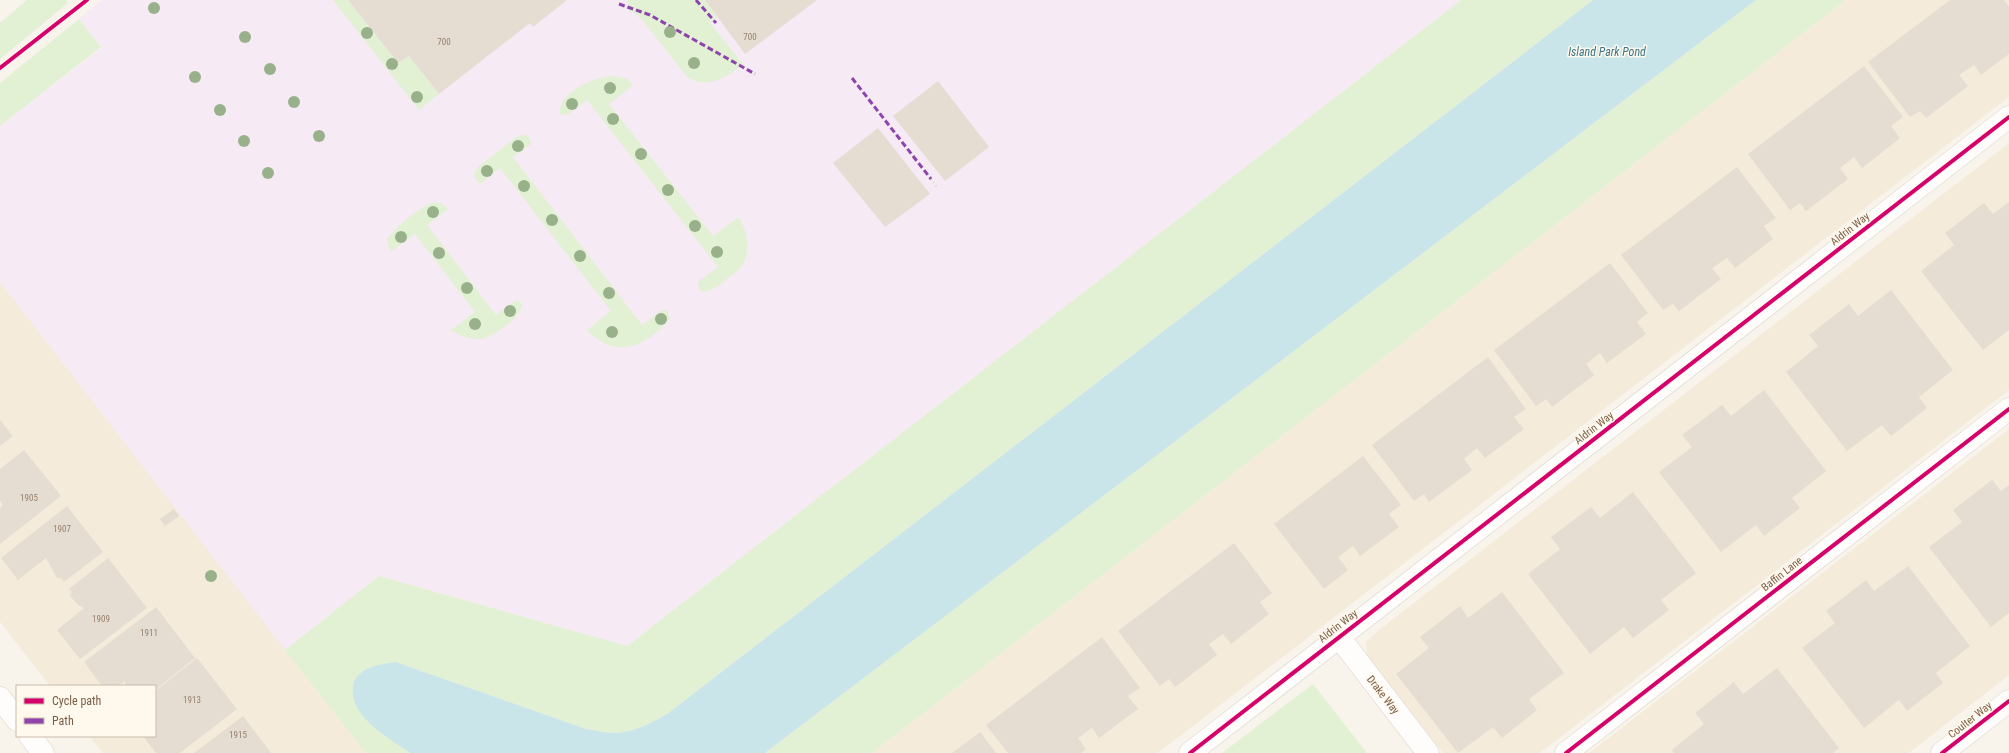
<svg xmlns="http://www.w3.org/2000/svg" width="2009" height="753" font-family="'Roboto Condensed',sans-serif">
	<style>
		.residential { fill: #f4ebdb }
		.education { fill: #f6eaf4 }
		.green { fill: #e2f1d4 }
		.water { fill: #cae5ea }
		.building { fill: #e5ddd2 }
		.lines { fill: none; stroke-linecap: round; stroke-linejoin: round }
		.minor-casing { stroke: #d7d1c9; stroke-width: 23 }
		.path { stroke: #dcd4cc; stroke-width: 2.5; stroke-dasharray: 1 3; stroke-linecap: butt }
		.minor { stroke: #fefdfc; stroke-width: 22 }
		.quiet { stroke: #8e44ad; stroke-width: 3; stroke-dasharray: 6 3; stroke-linecap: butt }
		.cycleway-casing { stroke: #fff9ed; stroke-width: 6 }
		.cycleway { stroke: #d6006c; stroke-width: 4 }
		.tree { fill: #98b18b }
		.labels { text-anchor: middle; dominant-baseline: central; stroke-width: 3; stroke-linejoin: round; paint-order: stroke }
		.number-label { font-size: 9px; fill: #967f6c }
		.street-label { font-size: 11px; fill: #7a5d47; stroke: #fff9ed }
		.water-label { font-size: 12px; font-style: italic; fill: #3b7688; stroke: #fff9ed }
	</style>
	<rect width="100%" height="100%" fill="#f8f4eb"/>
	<!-- residential -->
	<path class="residential" d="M 1846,0 L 2009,0 L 2009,97 L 1158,753 L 872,753 Z
		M 2009,143 L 2009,390 L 1540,753 L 1443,753 L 1367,656 L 1366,649 L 1367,641 L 1379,630 Z
		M 0,282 L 366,753 L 103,753 L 89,736 L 155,736 L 155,686 L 50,686 L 0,622 Z
		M 2009,429 L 2009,675 L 1909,753 L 1589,753 Z"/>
	<!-- education -->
	<path class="education" d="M 102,0 L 1461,0 L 627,646 L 379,576 L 285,650 L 0,282 L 0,126 L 101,48 L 79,19 Z"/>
	<!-- green -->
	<path class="green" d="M 27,0 L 66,0 L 68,3 L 0,59 L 0,23 Z
		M 333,0 L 348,0 L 398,63 L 409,56 L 439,94 L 419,110 Z
		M 628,0 L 705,0 L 717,17 L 710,23 L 743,64 C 726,77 709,89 688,78 L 643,21 L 637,15 L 628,10 Z
		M 1461,0 L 1593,0 L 667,714 C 651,723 633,733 614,733 C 605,733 595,730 586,729 L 396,662 L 353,691 C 357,720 388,737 410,753 L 366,753 L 285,650 L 379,576 L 627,646 Z
		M 1756,0 L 1846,0 L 872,753 L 765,753 Z
		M 79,19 L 101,47 L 0,126 L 0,83 Z
		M 613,76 L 627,79 L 633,85 L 609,104 L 713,236 L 739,217 C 747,231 752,252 741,267 C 737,272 729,277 724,281 C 717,287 709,293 700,291 L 698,282 L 718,267 L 587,100 L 567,115 L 559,114 C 561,90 593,78 613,76 Z
		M 523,135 L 529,136 L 531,144 L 513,157 L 642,325 L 661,311 L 667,309 L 670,319 C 646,346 616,361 587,330 L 611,311 L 500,168 L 480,184 L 476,180 L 474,174 L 477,168 L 516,137 Z
		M 437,202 L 443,204 L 448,209 L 427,225 L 496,315 L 515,301 L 519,301 L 522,304 C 522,317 493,337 481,339 C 470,340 460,336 451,330 L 475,312 L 415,234 L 391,252 L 388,246 L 387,239 C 395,228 423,203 437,202 Z
		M 1313,684 L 1367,753 L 1222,753 Z"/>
	<!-- water -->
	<path class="water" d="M 1593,0 L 1756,0 L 765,753 L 410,753 C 388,737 349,717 353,686 C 356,667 382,664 396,662 L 586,729 C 595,730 605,733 614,733 C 633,733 651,723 667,714 Z"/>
	<!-- building -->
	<path class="building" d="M 348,0 L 567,0 L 533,27 L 530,23 L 439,94 L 409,56 L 398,63 Z
		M 705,0 L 817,0 L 745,54 Z
		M 1950,0 L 2004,0 L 2009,7 L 2009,54 L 1981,75 L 1974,65 L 1959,75 L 1968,86 L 1926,118 L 1920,111 L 1910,117 L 1868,62 Z
		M 1864,66 L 1903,117 L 1891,126 L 1900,138 L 1862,168 L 1854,157 L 1840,168 L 1848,179 L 1806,211 L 1800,203 L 1790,210 L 1748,154 Z
		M 938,81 L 989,147 L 945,181 L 893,116 Z
		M 878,128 L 930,194 L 885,227 L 833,163 Z
		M 1737,167 L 1776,218 L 1764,226 L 1773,239 L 1735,268 L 1727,258 L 1712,268 L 1721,279 L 1679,311 L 1673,304 L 1663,310 L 1621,255 Z
		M 2009,202 L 2009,330 L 1983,350 L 1921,271 L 1954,245 L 1945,233 L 1984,203 L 1993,214 Z
		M 1610,263 L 1648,313 L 1637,322 L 1646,334 L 1607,363 L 1600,353 L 1586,364 L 1594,375 L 1552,407 L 1546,399 L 1536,406 L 1494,350 Z
		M 1891,290 L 1953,370 L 1919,397 L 1927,408 L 1891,436 L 1882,425 L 1847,451 L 1786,372 L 1818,346 L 1809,335 L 1849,304 L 1858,316 Z
		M 1488,357 L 1526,409 L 1514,417 L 1524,429 L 1485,458 L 1477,448 L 1464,459 L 1472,470 L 1429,502 L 1424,494 L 1414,501 L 1372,445 Z
		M 1764,390 L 1826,471 L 1792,498 L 1800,508 L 1764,536 L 1756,525 L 1721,552 L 1659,472 L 1692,447 L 1682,435 L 1722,405 L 1731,416 Z
		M 0,420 L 13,436 L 0,446 Z
		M 24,450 L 61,496 L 0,544 L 0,508 L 3,505 L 0,501 L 0,469 Z
		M 1363,456 L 1401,505 L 1389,514 L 1399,527 L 1360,556 L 1353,546 L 1338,557 L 1348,570 L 1324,589 L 1274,524 Z
		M 1992,480 L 2001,491 L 2009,485 L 2009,613 L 1991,627 L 1929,547 L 1962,522 L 1953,510 Z
		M 1633,492 L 1696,573 L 1661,600 L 1669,610 L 1633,638 L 1624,627 L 1590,654 L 1528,574 L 1560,549 L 1551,537 L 1591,507 L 1600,518 Z
		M 67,506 L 103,552 L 64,582 L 61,578 L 57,578 L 46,558 L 18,580 L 1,558 Z
		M 174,509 L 179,516 L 165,526 L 160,519 Z
		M 1234,543 L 1272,593 L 1260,602 L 1269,614 L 1231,644 L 1223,634 L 1209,644 L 1217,655 L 1175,687 L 1169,679 L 1160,686 L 1118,631 Z
		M 108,558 L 147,608 L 80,659 L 57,630 L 84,608 L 78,605 L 70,596 L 72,592 L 69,589 Z
		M 1908,566 L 1970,646 L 1936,673 L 1943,683 L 1907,711 L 1899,700 L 1864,728 L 1802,648 L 1835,623 L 1826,611 L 1866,580 L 1874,591 Z
		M 1502,592 L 1564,673 L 1529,699 L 1537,710 L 1502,738 L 1493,727 L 1458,753 L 1396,674 L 1429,648 L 1420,637 L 1460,606 L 1468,618 Z
		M 156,607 L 195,658 L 155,690 L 155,686 L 125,686 L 125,681 L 118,686 L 102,686 L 84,662 Z
		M 1102,637 L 1140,688 L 1128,696 L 1138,709 L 1099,738 L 1092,728 L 1078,738 L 1086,749 L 1081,753 L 1008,753 L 986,725 Z
		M 197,658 L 237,709 L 180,753 L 156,753 L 143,736 L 155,736 L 155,723 L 158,721 L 155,720 L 155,691 Z
		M 1777,668 L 1839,748 L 1833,753 L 1674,753 L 1672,750 L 1704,724 L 1695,713 L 1734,682 L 1743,694 Z
		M 243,716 L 271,753 L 194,753 Z
		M 980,732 L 996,753 L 952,753 Z"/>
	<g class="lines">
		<defs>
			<path id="minor" d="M 1339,637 L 1428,753
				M 0,698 L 17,720
				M 30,736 L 43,753
				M 1190,753 L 2009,117
				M 1566,753 L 2009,409
				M 1942,753 L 2009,701"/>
		</defs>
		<!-- minor casing -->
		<use href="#minor" class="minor-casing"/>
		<!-- path -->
		<path class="path" d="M 931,179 L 937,187"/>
		<!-- minor -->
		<use href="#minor" class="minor"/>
		<!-- quiet -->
		<path class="quiet" d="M 696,0 L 716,23
			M 619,4 L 650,15 L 755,74
			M 852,78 L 931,179"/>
		<defs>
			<path id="cycleway" d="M 0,68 L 87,0
				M 1190,753 L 2009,117
				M 1566,753 L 2009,409
				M 1942,753 L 2009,701"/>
		</defs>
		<!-- cycleway casing -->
		<use href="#cycleway" class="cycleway-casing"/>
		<!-- cycleway -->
		<use href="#cycleway" class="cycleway"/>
	</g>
	<!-- trees -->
	<g class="tree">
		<circle cx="154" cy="8" r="6"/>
		<circle cx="670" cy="32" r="6"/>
		<circle cx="367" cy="33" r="6"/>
		<circle cx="245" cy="37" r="6"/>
		<circle cx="694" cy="63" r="6"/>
		<circle cx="392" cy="64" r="6"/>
		<circle cx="270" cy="69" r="6"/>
		<circle cx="195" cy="77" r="6"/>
		<circle cx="610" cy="88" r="6"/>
		<circle cx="417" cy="97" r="6"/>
		<circle cx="294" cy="102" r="6"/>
		<circle cx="572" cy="104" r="6"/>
		<circle cx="220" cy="110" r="6"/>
		<circle cx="613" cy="119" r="6"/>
		<circle cx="319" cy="136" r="6"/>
		<circle cx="244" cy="141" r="6"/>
		<circle cx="518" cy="146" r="6"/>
		<circle cx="641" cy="154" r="6"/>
		<circle cx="487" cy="171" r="6"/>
		<circle cx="268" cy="173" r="6"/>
		<circle cx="524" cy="186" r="6"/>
		<circle cx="668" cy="190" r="6"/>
		<circle cx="433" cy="212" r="6"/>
		<circle cx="552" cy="220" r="6"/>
		<circle cx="695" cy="226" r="6"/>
		<circle cx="401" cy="237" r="6"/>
		<circle cx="717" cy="252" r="6"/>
		<circle cx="439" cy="253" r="6"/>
		<circle cx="580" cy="256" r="6"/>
		<circle cx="467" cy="288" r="6"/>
		<circle cx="609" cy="293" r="6"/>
		<circle cx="510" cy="311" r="6"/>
		<circle cx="661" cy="319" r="6"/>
		<circle cx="475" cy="324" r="6"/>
		<circle cx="612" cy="332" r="6"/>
		<circle cx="211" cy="576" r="6"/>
	</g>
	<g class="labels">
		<!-- number labels -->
		<g class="number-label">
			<text x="750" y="37">700</text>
			<text x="444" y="42">700</text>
			<text x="29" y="498">1905</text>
			<text x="62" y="529">1907</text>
			<text x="101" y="619">1909</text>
			<text x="149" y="633">1911</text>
			<text x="192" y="700">1913</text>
			<text x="238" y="735">1915</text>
		</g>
		<!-- street labels -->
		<g class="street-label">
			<text transform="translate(1850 229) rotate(-38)">Aldrin Way</text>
			<text transform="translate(1594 428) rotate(-38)">Aldrin Way</text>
			<text transform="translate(1782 574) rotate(-38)">Baffin Lane</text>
			<text transform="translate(1338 626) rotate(-38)">Aldrin Way</text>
			<text transform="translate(1383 695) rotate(52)">Drake Way</text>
			<text transform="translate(1970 720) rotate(-38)">Coulter Way</text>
		</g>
		<!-- water labels -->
		<g class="water-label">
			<text x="1607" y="52">Island Park Pond</text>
		</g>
	</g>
	<!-- legend -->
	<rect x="16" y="685" width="140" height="52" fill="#fff9ed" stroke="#cabbab"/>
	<rect x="24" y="698" width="20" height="6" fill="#d6006c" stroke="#cabbab"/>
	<text x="52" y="705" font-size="12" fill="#7a5d47">Cycle path</text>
	<rect x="24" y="718" width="20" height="6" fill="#8e44ad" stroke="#cabbab"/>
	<text x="52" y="725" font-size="12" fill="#7a5d47">Path</text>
</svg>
